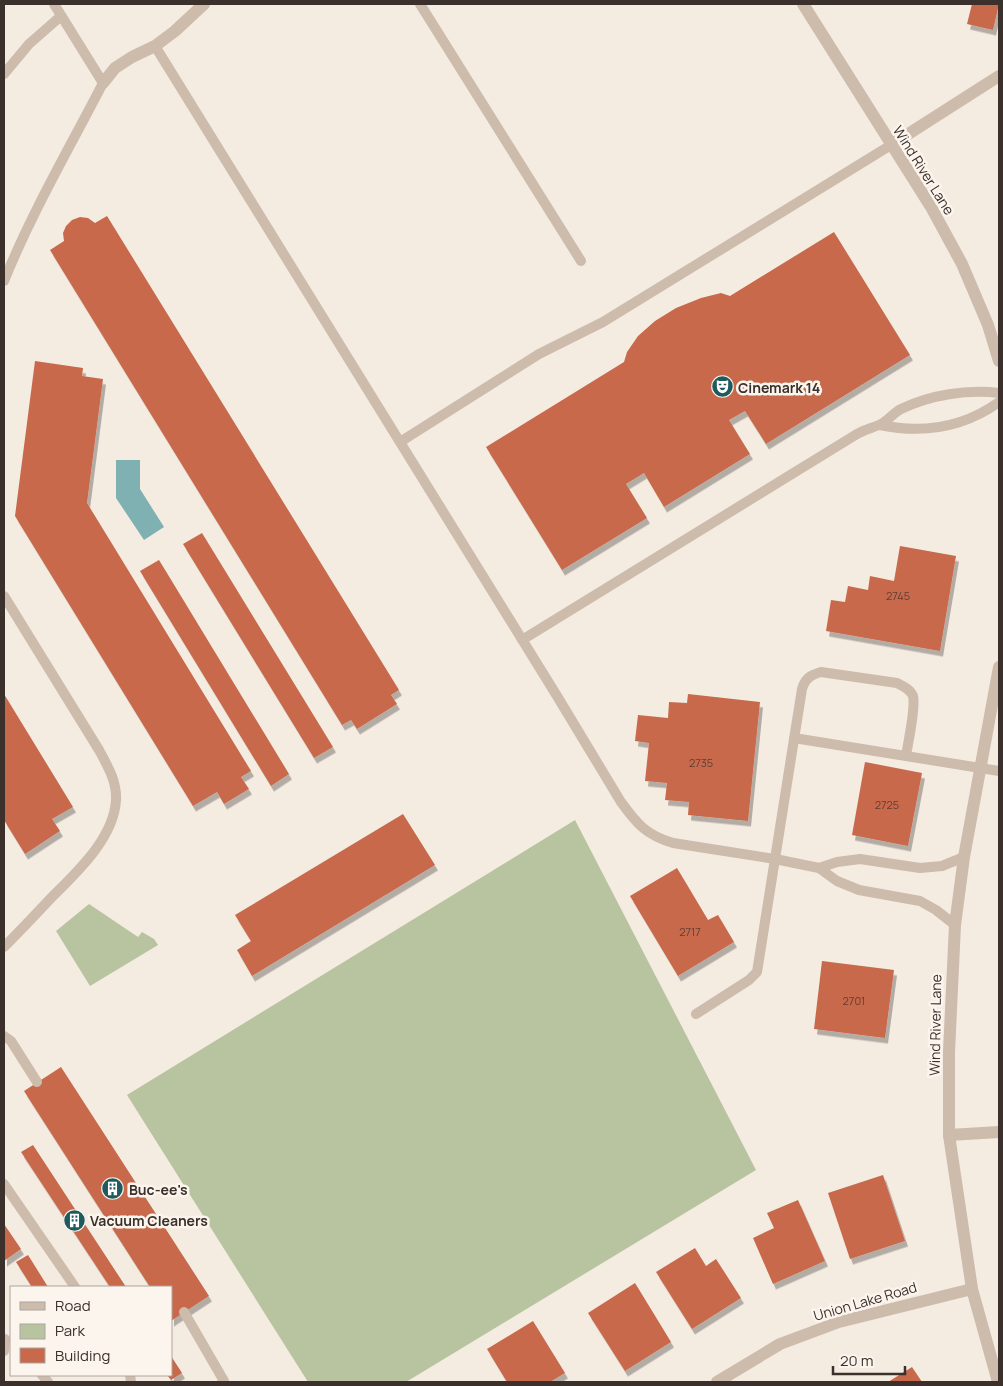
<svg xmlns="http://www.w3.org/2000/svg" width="1003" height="1386" font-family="Manrope,sans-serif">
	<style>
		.green { fill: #b8c4a0 }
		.water { fill: #7fb0b2 }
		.building { fill: #c8694b; filter: url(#shadow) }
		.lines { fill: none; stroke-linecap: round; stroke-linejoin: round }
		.service { stroke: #cdbbac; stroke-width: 10 }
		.minor { stroke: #cdbbac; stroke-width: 12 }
		.tertiary { stroke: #cdbbac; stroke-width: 12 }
		.labels { text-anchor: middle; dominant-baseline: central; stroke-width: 5; stroke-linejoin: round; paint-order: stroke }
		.number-label { font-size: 11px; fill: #5e3e33 }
		.street-label { font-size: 14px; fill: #3b302b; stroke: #fbf5ee }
		.poi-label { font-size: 14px; font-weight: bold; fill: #3b302b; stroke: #fbf5ee; text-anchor: start }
	</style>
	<defs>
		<filter id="shadow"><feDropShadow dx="3" dy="5.5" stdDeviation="0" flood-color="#0004"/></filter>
	</defs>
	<rect width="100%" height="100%" fill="#f4ebe1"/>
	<!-- green -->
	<path class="green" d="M 575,820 L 756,1170 L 406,1382 L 308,1382 L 127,1095 Z
		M 89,904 L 138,937 L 142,932 L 154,939 L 158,945 L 90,986 L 56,931 Z"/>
	<!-- water -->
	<path class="water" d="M 116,460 L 140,460 L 140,489 L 164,527 L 144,540 L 116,498 Z"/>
	<!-- building -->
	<path class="building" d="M 972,4 L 999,4 L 993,30 L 967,24 Z
		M 107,216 L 399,690 L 391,695 L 397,704 L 357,729 L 351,720 L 342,725 L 50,250 L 64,241 L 63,233 L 66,226 L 72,220 L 80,217 L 88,218 L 95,223 Z
		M 834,232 L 910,355 L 766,444 L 745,411 L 729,420 L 750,454 L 664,507 L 644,473 L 626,484 L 647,518 L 562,570 L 486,447 L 624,362 L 627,352 L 638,336 L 655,321 L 676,308 L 701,298 L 721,293 L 730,296 Z
		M 35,361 L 83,368 L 82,376 L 103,379 L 87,503 L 251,771 L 241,777 L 249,789 L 224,804 L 217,792 L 193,806 L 15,516 Z
		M 202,533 L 333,747 L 314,758 L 183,544 Z
		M 900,546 L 956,556 L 940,651 L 826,631 L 831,600 L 845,602 L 848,586 L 868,590 L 870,576 L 894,581 Z
		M 159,560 L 289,774 L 271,786 L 140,571 Z
		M 4,694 L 73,807 L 52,819 L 60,831 L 25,854 L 4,820 Z
		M 688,694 L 760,702 L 748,821 L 688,815 L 689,802 L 665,800 L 667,783 L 645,781 L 649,743 L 635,741 L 638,715 L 668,718 L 669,702 L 687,703 Z
		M 865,762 L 922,773 L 908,846 L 852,835 Z
		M 403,814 L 435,865 L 252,976 L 237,950 L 251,941 L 235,915 Z
		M 677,868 L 708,920 L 718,915 L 734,942 L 678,976 L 630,896 Z
		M 822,961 L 894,970 L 885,1038 L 814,1029 Z
		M 61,1067 L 209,1296 L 171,1321 L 171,1287 L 150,1287 L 24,1091 Z
		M 33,1145 L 126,1287 L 110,1287 L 21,1152 Z
		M 883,1175 L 905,1241 L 850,1259 L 828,1193 Z
		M 798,1200 L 825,1261 L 773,1284 L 753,1238 L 774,1228 L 767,1213 Z
		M 4,1224 L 21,1249 L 4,1261 Z
		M 695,1248 L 706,1266 L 716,1259 L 741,1298 L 692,1329 L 656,1272 Z
		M 28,1255 L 48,1287 L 32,1287 L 16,1262 Z
		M 635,1283 L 671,1342 L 625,1371 L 588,1313 Z
		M 533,1321 L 565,1373 L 550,1382 L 507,1382 L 487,1349 Z
		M 171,1356 L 182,1373 L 171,1380 L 167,1375 L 171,1375 Z
		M 912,1367 L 922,1382 L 888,1382 Z"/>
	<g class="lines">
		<!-- service -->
		<path class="service" d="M 420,4 L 581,261
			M 155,46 L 557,696 L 621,802 C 637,824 646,835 673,843 L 775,859 L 819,868 L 837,881 L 859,890 L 920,901 L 936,910 L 955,925
			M 4,74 L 29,44 L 61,16
			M 4,281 C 32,212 69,149 103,83 L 54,4
			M 880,425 C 924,434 963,428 999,402
			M 400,442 L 539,354 L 603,322 L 891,145
			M 4,596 L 99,750 C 107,765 117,781 116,800 C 114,838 77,872 52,897 C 36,914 20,931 4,947
			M 522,640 L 857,434 C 864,430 872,428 879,425 C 887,422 893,413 901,409 C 930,395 967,389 999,393
			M 794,738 L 999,771
			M 819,868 L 837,862 L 860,859 L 920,868 L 942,866 L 964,857
			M 696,1014 L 749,980 L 757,972 L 802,689 C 805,679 810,675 821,672 L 897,683 C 903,686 910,689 913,696 C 916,708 908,742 906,756
			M 4,1036 L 11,1041 L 37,1082
			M 4,1184 L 75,1287
			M 184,1312 L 224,1381 L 222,1382
			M 4,1351 L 5,1339
			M 42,1375 L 48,1382
			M 130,1375 L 131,1382"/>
		<!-- minor -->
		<path class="minor" d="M 103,83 L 115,68 L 132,57 L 155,46 L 175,31 L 204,4
			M 891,145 L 999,76
			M 949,1135 L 999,1132
			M 717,1382 L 780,1344 L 839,1322 L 972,1289"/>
		<!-- tertiary -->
		<path class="tertiary" d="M 803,4 L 931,207 L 962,264 L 988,325 L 999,361
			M 998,1382 L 972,1289 L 949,1135 L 949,1052 L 955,925 L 964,857 L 999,667"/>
	</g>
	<!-- icons -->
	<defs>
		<symbol id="theatre-disc" viewBox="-11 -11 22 22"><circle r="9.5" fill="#1f5a5e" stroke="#fbf5ee"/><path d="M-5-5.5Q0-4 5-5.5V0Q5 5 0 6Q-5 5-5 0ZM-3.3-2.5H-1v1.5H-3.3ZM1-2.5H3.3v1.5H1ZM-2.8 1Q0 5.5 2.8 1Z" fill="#fff"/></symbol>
		<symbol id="building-disc" viewBox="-11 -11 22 22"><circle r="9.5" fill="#1f5a5e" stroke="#fbf5ee"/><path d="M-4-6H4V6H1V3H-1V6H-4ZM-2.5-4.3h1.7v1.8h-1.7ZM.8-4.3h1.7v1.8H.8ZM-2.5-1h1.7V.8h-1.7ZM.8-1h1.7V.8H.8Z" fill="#fff"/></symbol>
	</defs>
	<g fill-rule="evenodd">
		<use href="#theatre-disc" x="710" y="374" width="25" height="25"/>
		<use href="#building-disc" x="100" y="1176" width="25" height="25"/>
		<use href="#building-disc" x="62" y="1208" width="25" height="25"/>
	</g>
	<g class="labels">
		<!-- number labels -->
		<g class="number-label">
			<text x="898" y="595">2745</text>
			<text x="701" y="762">2735</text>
			<text x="887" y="804">2725</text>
			<text x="690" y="931">2717</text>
			<text x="854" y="1000">2701</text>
		</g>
		<!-- street labels -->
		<g class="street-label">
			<text transform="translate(924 170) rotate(58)">Wind River Lane</text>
			<text transform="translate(935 1025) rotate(-89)">Wind River Lane</text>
			<text transform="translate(865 1301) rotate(-16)">Union Lake Road</text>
		</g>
		<!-- poi labels -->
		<g class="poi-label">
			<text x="738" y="387">Cinemark 14</text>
			<text x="129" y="1189">Buc-ee's</text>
			<text x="90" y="1220">Vacuum Cleaners</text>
		</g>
	</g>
	<!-- border -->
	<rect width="1003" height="1386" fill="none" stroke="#3b302b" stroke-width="10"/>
	<!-- legend -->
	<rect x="10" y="1286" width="162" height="90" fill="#fbf5ee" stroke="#aea6a0"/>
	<rect x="20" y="1302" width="25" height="8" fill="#cdbbac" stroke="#aea6a0"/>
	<text x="55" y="1311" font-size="15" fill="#3b302b">Road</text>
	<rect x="20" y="1324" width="25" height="15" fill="#b8c4a0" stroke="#aea6a0"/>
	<text x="55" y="1336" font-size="15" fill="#3b302b">Park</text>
	<rect x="20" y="1348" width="25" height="15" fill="#c8694b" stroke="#aea6a0"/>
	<text x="55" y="1361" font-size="15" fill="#3b302b">Building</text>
	<!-- scale -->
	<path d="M833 1366v8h72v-8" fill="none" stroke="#3b302b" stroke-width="2.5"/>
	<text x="840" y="1366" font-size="15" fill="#3b302b" stroke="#fbf5ee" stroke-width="4" paint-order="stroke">20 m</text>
</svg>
